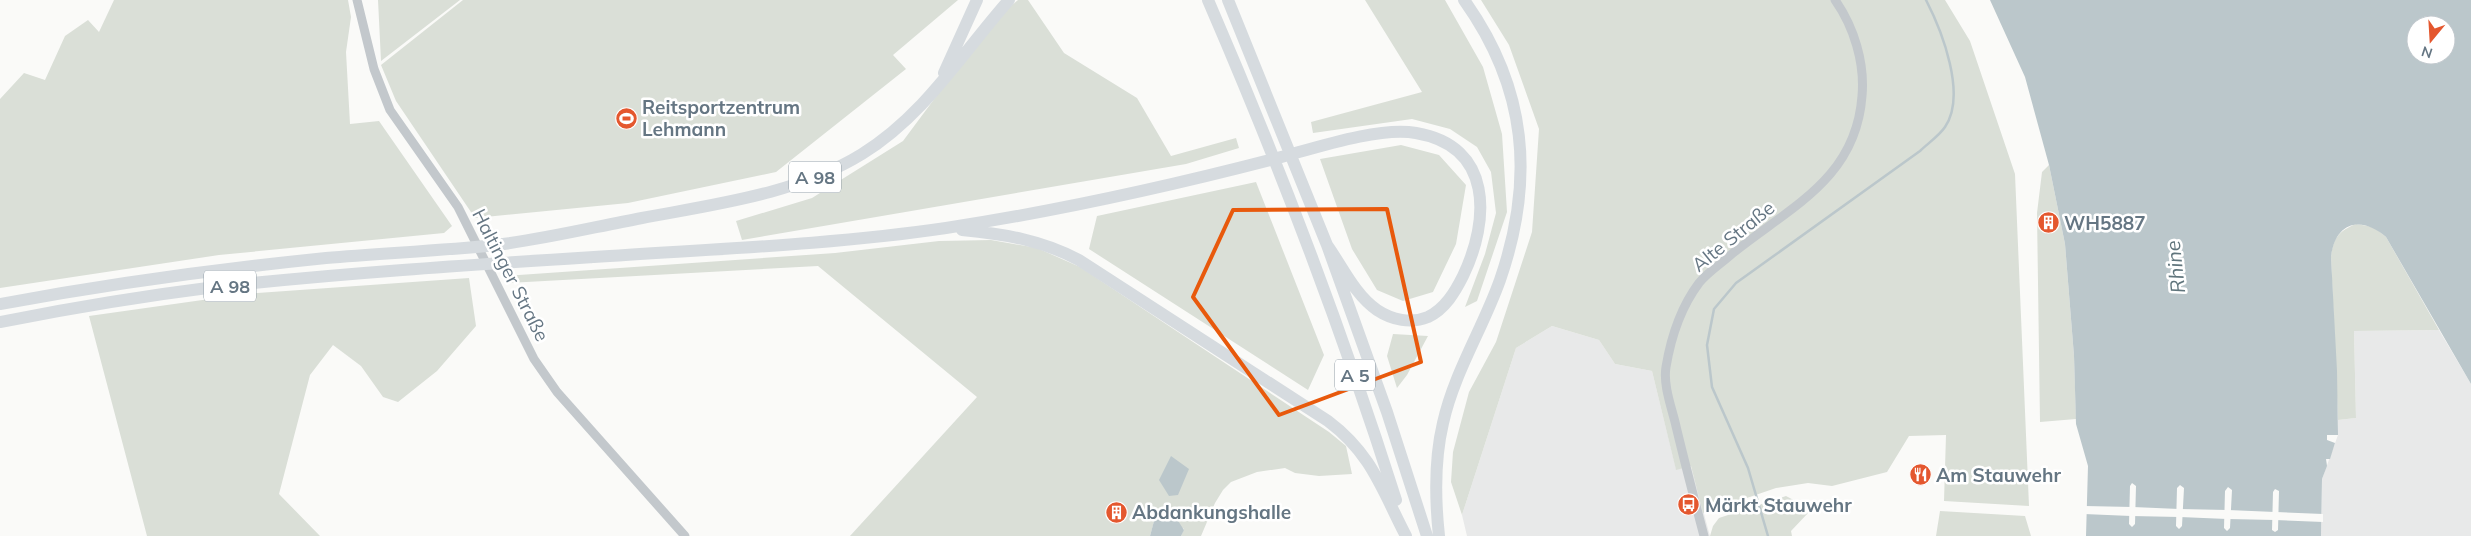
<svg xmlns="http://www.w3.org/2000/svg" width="2471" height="536" font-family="Mulish,sans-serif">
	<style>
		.built { fill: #e8e9e9 }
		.green { fill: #dadfd7 }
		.water { fill: #bbc7cb; fill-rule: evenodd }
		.pier { fill: #fafaf8 }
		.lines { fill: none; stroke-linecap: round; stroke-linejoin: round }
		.stream { stroke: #bbc7cb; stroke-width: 2.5 }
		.tertiary { stroke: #c3c8cc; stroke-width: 9 }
		.motorway { stroke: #d6dbdf; stroke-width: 12 }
		.marked { fill: none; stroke: #e8590c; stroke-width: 4; stroke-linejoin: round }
		.labels { text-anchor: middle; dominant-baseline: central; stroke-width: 5; stroke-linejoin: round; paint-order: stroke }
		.shield { fill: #fff; stroke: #939fa8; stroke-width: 1 }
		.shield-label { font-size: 18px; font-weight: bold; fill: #657683 }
		.poi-label { font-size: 19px; font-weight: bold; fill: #657683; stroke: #fff; text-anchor: start }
		.street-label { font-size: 19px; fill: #657683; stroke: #fff }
		.water-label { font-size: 20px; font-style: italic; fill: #60757c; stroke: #fff }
	</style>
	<rect width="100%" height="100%" fill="#fafaf8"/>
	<!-- built -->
	<path class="built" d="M 1552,326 L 1599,340 L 1615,364 L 1652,371 L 1676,469 L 1691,466 L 1710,536 L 1467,536 L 1462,515 L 1516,348 Z
		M 2439,330 L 2471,384 L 2471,536 L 2321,536 L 2322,479 L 2338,435 L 2338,420 L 2356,418 L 2354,331 Z"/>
	<!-- green -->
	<path class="green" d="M 114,0 L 348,0 L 351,17 L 346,52 L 350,124 L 379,121 L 452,226 L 444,233 L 219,255 L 0,288 L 0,99 L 24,73 L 45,80 L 65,36 L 88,20 L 99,32 Z
		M 378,0 L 460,0 L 381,61 Z
		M 463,0 L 958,0 L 893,55 L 906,69 L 776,172 L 628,203 L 475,218 L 396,101 L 381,65 Z
		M 1018,0 L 1028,0 L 1064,53 L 1137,98 L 1171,156 L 1236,138 L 1239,148 L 1186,164 L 742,240 L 736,221 L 812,198 L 903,141 L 990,24 Z
		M 1365,0 L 1445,0 L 1483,67 L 1502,134 L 1507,212 L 1477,301 L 1465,307 L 1485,254 L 1496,213 L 1491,172 L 1477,147 L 1450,129 L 1412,119 L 1313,133 L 1311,122 L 1422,92 Z
		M 1481,0 L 1945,0 L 1970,41 L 2015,174 L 2029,506 L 1944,501 L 1946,435 L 1909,436 L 1887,472 L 1832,486 L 1808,483 L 1776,488 L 1703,513 L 1691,466 L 1676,470 L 1652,371 L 1615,364 L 1599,340 L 1552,326 L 1516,348 L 1462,515 L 1451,482 L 1453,452 L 1469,392 L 1496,342 L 1532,232 L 1539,129 L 1509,45 Z
		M 1401,145 L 1439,155 L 1466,185 L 1456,244 L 1433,292 L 1403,301 L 1377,290 L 1352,249 L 1320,159 Z
		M 2049,165 L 2065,244 L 2074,356 L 2076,419 L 2040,422 L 2037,213 L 2042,172 Z
		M 1256,182 L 1324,355 L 1308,390 L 1089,249 L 1097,216 Z
		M 2356,224 L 2374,227 L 2386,237 L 2439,330 L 2354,331 L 2356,418 L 2338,420 L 2331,257 C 2333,238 2339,231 2356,224 Z
		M 991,240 L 1037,248 L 1080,267 L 1329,432 L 1346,446 L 1352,474 L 1319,476 L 1295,473 L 1285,468 L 1257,472 L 1231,482 L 1223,490 L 1215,503 L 1201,536 L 1181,536 L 1184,529 L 1157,511 L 1150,536 L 850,536 L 977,397 L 818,266 L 508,283 L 503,276 L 835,253 L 939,241 Z
		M 469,278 L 476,326 L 437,371 L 398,402 L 383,397 L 361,366 L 333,345 L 310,375 L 279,494 L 320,536 L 147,536 L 89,316 L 245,294 Z
		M 1393,334 L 1428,336 L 1407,375 L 1397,388 L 1387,356 Z
		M 1786,496 L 1801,504 L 1809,512 L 1791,531 L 1792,536 L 1710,536 L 1713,526 L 1719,518 Z
		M 1940,511 L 2025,516 L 2031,536 L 1936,536 Z"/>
	<!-- water -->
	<path class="water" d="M 1990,0 L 2471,0 L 2471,384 L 2386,237 C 2361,215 2335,222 2331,257 L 2337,371 L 2338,435 L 2327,435 L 2327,440 L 2335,443 L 2330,459 L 2326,459 L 2327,466 L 2322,479 L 2321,536 L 2086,536 L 2088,466 L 2076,424 L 2074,356 L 2065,244 L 2049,165 L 2025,77 ZM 2416,25 L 2446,25 L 2446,55 L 2416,55 ZM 2132,483 L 2136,486 L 2135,524 L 2132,527 L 2129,524 L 2130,486 ZM 2180,485 L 2184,488 L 2182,526 L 2179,529 L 2176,526 L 2177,488 ZM 2228,487 L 2232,490 L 2230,528 L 2227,531 L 2224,528 L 2225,491 ZM 2275,489 L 2279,491 L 2278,530 L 2275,532 L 2272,530 L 2273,492 Z
		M 1171,456 L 1189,469 L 1178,495 L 1169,496 L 1159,480 Z
		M 1157,510 L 1171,510 L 1184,530 L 1181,536 L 1150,536 Z"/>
	<!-- pier -->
	<path class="pier" d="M 2085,506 L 2132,507 L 2131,516 L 2084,514 Z
		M 2133,507 L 2179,509 L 2179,517 L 2132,516 Z
		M 2180,509 L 2227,510 L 2227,519 L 2180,517 Z
		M 2228,510 L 2275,512 L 2275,520 L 2228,519 Z
		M 2276,512 L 2323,514 L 2323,522 L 2275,520 Z"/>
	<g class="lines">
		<!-- stream -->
		<path class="stream" d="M 1768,536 L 1748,468 L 1712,387 L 1707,345 L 1714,309 L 1736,283 L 1920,151 C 1927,144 1939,136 1945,127 C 1967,95 1942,31 1926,0"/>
		<!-- tertiary -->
		<path class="tertiary" d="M 357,0 L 374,69 L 390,110 L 458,207 L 534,359 L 557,392 L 685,536
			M 1704,536 C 1694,498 1684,460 1675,422 C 1671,406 1663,384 1666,367 C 1671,337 1681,307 1699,283 C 1708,272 1722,263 1733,253 C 1790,207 1856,179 1862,96 C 1865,63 1854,27 1835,0"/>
		<!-- motorway -->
		<path class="motorway" d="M 1208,0 C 1279,164 1342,330 1396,500
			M 1228,0 L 1327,245 L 1387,412 L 1427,536
			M 944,73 L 977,0
			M 962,230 C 1004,234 1042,240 1079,260 L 1328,421 C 1372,454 1382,490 1406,536
			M 0,304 C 108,284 217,269 326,258 C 383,253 440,251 496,245 C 545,239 594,227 642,218 C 716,204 797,194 862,154 C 925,115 962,53 1009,0
			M 0,322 C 71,308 143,296 215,287 C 341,273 468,265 594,257 C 711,249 830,245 946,228 C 1057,211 1166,187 1274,159 C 1312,149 1379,126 1416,133 C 1493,146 1490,220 1463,276 C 1455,292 1445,309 1428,317 C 1411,324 1392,320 1377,310 C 1355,295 1342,266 1327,245
			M 1439,536 C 1435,499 1434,461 1443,423 C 1454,373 1483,328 1500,280 C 1535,179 1527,88 1464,0"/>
	</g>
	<!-- marked area -->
	<path class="marked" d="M 1387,209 L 1421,362 L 1279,415 L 1193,297 L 1233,210 Z"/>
	<!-- icons -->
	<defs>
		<symbol id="stadium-disc" viewBox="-11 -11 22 22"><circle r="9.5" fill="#e4572e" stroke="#fff"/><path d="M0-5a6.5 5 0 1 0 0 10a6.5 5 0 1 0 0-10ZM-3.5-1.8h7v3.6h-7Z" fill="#fff"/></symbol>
		<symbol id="building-disc" viewBox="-11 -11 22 22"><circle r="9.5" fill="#e4572e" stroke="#fff"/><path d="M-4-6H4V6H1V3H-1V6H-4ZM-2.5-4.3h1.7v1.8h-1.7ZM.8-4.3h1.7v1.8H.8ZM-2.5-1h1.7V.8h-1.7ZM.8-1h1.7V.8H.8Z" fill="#fff"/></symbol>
		<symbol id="restaurant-disc" viewBox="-11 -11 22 22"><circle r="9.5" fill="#e4572e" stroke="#fff"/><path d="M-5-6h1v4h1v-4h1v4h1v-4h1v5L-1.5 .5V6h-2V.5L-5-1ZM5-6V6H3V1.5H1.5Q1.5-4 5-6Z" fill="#fff"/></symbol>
		<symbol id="bus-disc" viewBox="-11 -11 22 22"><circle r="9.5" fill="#e4572e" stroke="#fff"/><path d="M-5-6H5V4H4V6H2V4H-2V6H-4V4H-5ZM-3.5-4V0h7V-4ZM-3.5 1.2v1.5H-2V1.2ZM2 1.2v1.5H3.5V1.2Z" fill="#fff"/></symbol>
	</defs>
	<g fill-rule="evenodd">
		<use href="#stadium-disc" x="614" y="106" width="25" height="25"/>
		<use href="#building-disc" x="2036" y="210" width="25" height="25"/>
		<use href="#restaurant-disc" x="1908" y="462" width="25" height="25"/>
		<use href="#bus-disc" x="1676" y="492" width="25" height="25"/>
		<use href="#building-disc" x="1104" y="500" width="25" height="25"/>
	</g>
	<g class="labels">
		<!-- shield labels -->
		<g class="shield">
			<rect x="789" y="161.5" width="52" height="31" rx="4"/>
			<rect x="204" y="270.5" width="52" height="31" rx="4"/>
			<rect x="1335" y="359.5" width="40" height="31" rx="4"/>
		</g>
		<g class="shield-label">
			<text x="815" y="177">A 98</text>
			<text x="230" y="286">A 98</text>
			<text x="1355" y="375">A 5</text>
		</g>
		<!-- poi labels -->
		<g class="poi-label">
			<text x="642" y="107">Reitsportzentrum<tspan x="642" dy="22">Lehmann</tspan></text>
			<text x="2064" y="223">WH5887</text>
			<text x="1936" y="475">Am Stauwehr</text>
			<text x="1705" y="505">Märkt Stauwehr</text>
			<text x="1132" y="512">Abdankungshalle</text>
		</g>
		<!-- street labels -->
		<g class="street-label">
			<text transform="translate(1733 236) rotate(-39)">Alte Straße</text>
			<text transform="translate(511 275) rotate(63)">Haltinger Straße</text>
		</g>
		<!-- water labels -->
		<g class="water-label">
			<text transform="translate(2175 267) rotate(-96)">Rhine</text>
		</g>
	</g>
	<!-- north arrow -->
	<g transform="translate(2431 40) rotate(198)"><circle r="24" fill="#ffffff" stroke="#c1c8cd"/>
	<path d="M0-4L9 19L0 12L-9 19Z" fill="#e4572e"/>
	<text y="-8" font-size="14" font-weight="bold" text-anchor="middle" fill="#657683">N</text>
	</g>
</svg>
